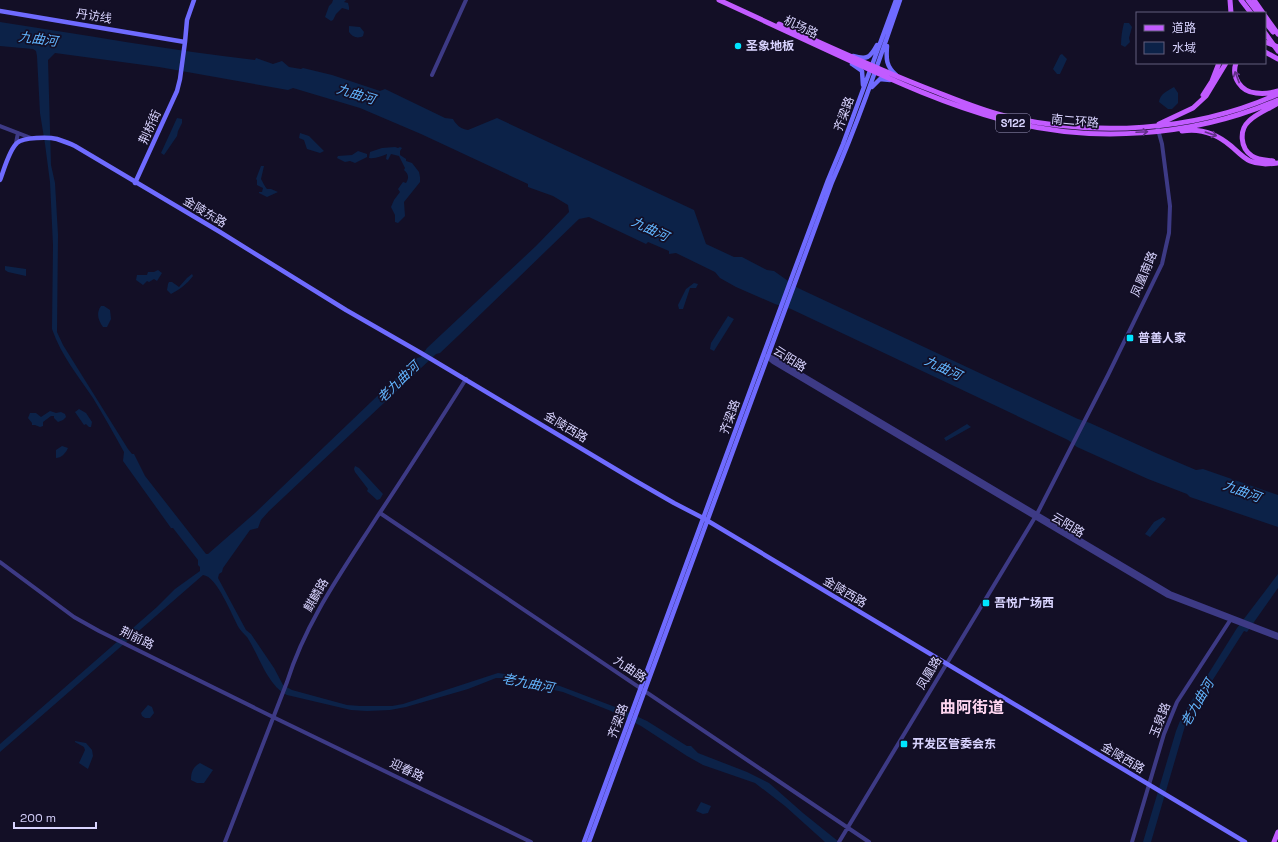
<svg xmlns="http://www.w3.org/2000/svg" width="1278" height="842" font-family="'Space Grotesk','Noto Sans SC',sans-serif">
	<style>
		.water { fill: #0c2248; fill-rule: evenodd }
		.lines { fill: none; stroke-linecap: round; stroke-linejoin: round }
		.tertiary { stroke: #3d3a85; stroke-width: 4 }
		.secondary { stroke: #6f6bff; stroke-width: 4.5 }
		.primary { stroke: #c25bff; stroke-width: 5 }
		.primary-bridge { stroke: #c25bff; stroke-width: 5 }
		.oneway { stroke: #623188 }
		.poi-dot { fill: #00e5ff; stroke: #130f26; stroke-width: 1.5 }
		.labels { text-anchor: middle; dominant-baseline: central; stroke-width: 3.5; stroke-linejoin: round; paint-order: stroke }
		.shield { fill: #130f26; stroke: #9e99be; stroke-width: 1 }
		.shield-label { font-size: 11px; font-weight: bold; fill: #d9d4ff }
		.street-label { font-size: 12px; fill: #d9d4ff; stroke: #130f26 }
		.poi-label { font-size: 12px; font-weight: bold; fill: #d9d4ff; stroke: #130f26; text-anchor: start }
		.water-label { font-size: 13px; font-style: italic; fill: #62b6ff; stroke: #130f26 }
		.district-label { font-size: 16px; font-weight: bold; fill: #ffd6f0; stroke: #130f26 }
	</style>
	<rect width="100%" height="100%" fill="#130f26"/>
	<!-- water -->
	<path class="water" d="M 333,0 L 346,0 L 344,2 L 348,3 L 349,7 L 349,10 L 342,8 L 336,14 L 333,20 L 331,21 L 325,17 L 329,6 L 332,3 Z
		M 0,22 C 85,35 169,50 255,60 L 256,58 L 273,64 L 282,61 L 289,67 L 301,69 L 303,68 L 332,75 L 380,91 L 385,89 L 445,118 L 453,119 C 456,125 461,129 468,130 L 497,118 L 694,210 L 706,244 L 734,257 L 742,257 L 767,270 L 774,271 L 798,288 L 1078,419 L 1090,423 L 1156,453 L 1196,470 L 1203,469 L 1278,495 L 1278,527 L 1190,497 L 1187,494 L 1148,479 L 1077,447 L 1068,440 L 791,309 L 775,304 L 736,287 L 720,278 L 715,272 L 676,253 L 669,254 L 669,251 L 648,242 L 646,244 L 589,217 L 579,219 L 459,335 L 440,353 L 436,354 L 269,511 L 261,520 L 258,528 L 250,530 L 223,568 L 222,572 L 219,574 L 218,578 L 246,630 L 251,634 L 274,668 L 283,685 L 292,690 L 347,705 L 360,706 L 392,706 L 403,704 L 498,673 L 518,676 L 560,686 L 623,710 L 647,721 L 687,746 L 691,746 L 698,753 L 747,772 L 769,783 L 803,813 L 839,842 L 825,842 L 785,806 L 755,783 L 703,765 L 687,756 L 641,726 L 611,711 L 563,692 L 536,686 L 507,678 L 496,678 L 468,689 L 406,707 L 390,710 L 367,711 L 351,710 L 287,695 C 267,685 259,655 247,637 C 244,634 241,631 239,628 C 232,616 217,576 203,575 L 180,595 L 0,752 L 0,744 L 157,607 L 175,589 L 200,571 L 200,567 L 198,565 L 198,560 L 173,528 L 171,528 L 123,461 L 124,452 C 114,434 104,416 93,398 C 78,376 61,355 52,329 L 53,245 L 50,182 L 45,144 L 40,113 L 37,56 L 36,51 L 33,49 L 0,46 ZM 55,53 L 159,67 L 288,90 L 293,88 L 360,108 L 421,134 L 528,184 L 528,187 L 553,196 L 568,205 L 569,212 L 536,246 L 427,348 L 421,357 L 417,358 L 255,513 L 208,554 L 206,554 L 145,476 L 134,454 L 132,454 L 128,449 L 63,345 L 57,332 L 58,235 L 55,183 L 51,165 L 48,60 Z
		M 1124,23 L 1129,23 L 1132,27 L 1129,38 L 1130,42 L 1125,47 L 1121,45 C 1121,38 1122,30 1124,23 Z
		M 349,26 L 360,27 L 364,32 L 363,36 C 358,39 352,37 349,32 Z
		M 1062,54 L 1067,59 L 1060,74 L 1057,74 L 1053,69 L 1060,55 Z
		M 1174,87 L 1178,93 L 1178,103 L 1172,109 L 1168,109 L 1159,102 C 1160,94 1167,91 1174,87 Z
		M 177,118 L 182,119 L 182,123 L 178,131 L 177,136 L 164,155 L 161,153 Z
		M 300,133 L 309,136 L 324,151 L 320,153 L 307,149 L 304,140 L 299,138 Z
		M 395,147 L 398,148 L 400,147 L 402,148 L 400,151 L 400,155 L 406,159 L 406,161 L 412,163 L 419,172 L 420,177 L 420,182 L 404,202 L 405,216 L 398,223 L 395,222 L 395,215 L 391,207 L 394,200 L 400,192 L 398,189 L 403,182 L 406,183 C 409,178 409,174 404,170 L 405,168 L 399,156 L 391,154 L 388,160 L 386,159 L 387,154 C 381,156 376,159 369,158 L 370,152 L 382,148 Z
		M 358,151 L 367,154 L 367,157 L 355,163 L 350,161 L 345,162 L 337,158 L 338,156 L 352,155 Z
		M 261,166 L 264,166 L 261,179 C 263,182 264,186 267,189 L 271,189 L 278,192 L 267,197 L 259,193 L 259,192 L 262,192 L 263,188 L 257,185 L 257,180 L 256,179 Z
		M 5,266 L 26,269 L 26,276 L 8,272 L 5,270 Z
		M 158,270 L 162,273 L 157,281 L 154,279 L 149,282 L 147,281 L 143,285 L 136,280 L 137,275 L 147,275 L 148,272 L 154,272 Z
		M 192,274 L 193,276 C 188,283 179,290 171,294 L 167,290 L 168,284 L 169,282 L 172,282 L 179,287 L 187,278 Z
		M 694,283 L 698,284 L 696,288 L 690,288 L 683,309 L 679,309 L 678,305 L 686,289 Z
		M 101,306 L 104,306 L 110,310 L 111,319 L 107,327 L 103,327 C 98,320 96,313 101,306 Z
		M 728,316 L 734,319 L 714,351 L 710,349 L 711,343 Z
		M 79,409 L 86,413 L 92,422 L 91,427 L 89,427 L 86,424 L 84,425 L 75,412 Z
		M 50,411 L 56,413 L 61,412 L 65,414 L 66,417 L 63,420 L 58,422 L 54,418 L 54,416 L 51,416 L 43,422 L 43,426 L 40,427 L 35,425 L 32,425 L 32,423 L 28,418 L 30,413 L 36,413 L 41,417 Z
		M 967,424 L 971,427 L 946,441 L 944,438 Z
		M 62,446 L 68,448 C 66,453 61,458 56,458 L 56,450 Z
		M 355,466 L 359,468 L 383,494 L 380,499 L 377,500 L 367,491 L 368,489 L 355,472 L 354,469 Z
		M 1163,517 L 1166,519 L 1150,537 L 1145,534 L 1154,522 Z
		M 1278,574 L 1278,588 L 1247,632 L 1244,631 L 1198,703 L 1185,726 L 1151,842 L 1143,842 L 1176,731 L 1182,716 L 1237,628 Z
		M 148,705 L 152,707 L 154,713 L 150,718 L 145,718 L 142,716 L 141,713 Z
		M 75,741 L 86,743 L 92,750 L 93,756 L 88,769 L 79,763 L 85,750 L 84,747 L 75,742 Z
		M 200,763 L 213,770 L 204,783 L 197,783 L 191,780 C 191,772 193,767 200,763 Z
		M 701,802 L 711,806 L 708,813 L 703,814 L 696,811 Z"/>
	<g class="lines">
		<!-- tertiary -->
		<path class="tertiary" d="M 432,75 L 466,0
			M 0,126 L 31,138
			M 16,143 L 18,133
			M 766,356 L 773,362 L 1168,596 L 1278,638
			M 768,356 L 774,358 L 1170,593 L 1278,635
			M 380,513 L 869,842
			M 0,562 L 74,617 L 99,631 L 273,717 L 531,842
			M 225,842 L 287,682 C 306,621 343,570 377,517 C 407,472 437,425 466,379
			M 839,842 L 1037,514 L 1108,375 L 1162,264 L 1169,233 L 1170,206 L 1162,144 L 1157,126
			M 1132,842 L 1164,734 L 1177,702 L 1231,619"/>
		<!-- secondary -->
		<path class="secondary" d="M 0,11 L 185,42
			M 887,46 C 886,59 886,66 896,75
			M 853,56 C 867,60 870,58 877,45
			M 852,64 L 862,71 L 863,85
			M 872,87 L 880,79 L 890,80
			M 0,180 C 4,170 9,150 17,143 C 23,137 49,137 57,139 C 63,141 69,143 75,146 L 220,232 L 346,310 L 421,353 L 634,480 L 674,503 L 703,518 L 1245,842
			M 135,183 L 177,91 L 180,79 L 185,42 L 187,20 L 194,0
			M 584,842 L 793,274 L 828,180 L 843,144 L 896,0
			M 589,842 L 832,182 C 858,123 879,61 900,0"/>
		<!-- primary -->
		<path class="primary" d="M 719,0 C 760,19 801,38 842,57 C 894,81 947,105 1003,120 C 1092,144 1193,137 1278,100
			M 1230,0 L 1231,13
			M 1241,0 L 1251,13
			M 1248,0 L 1258,13
			M 1254,0 L 1263,13
			M 1265,16 L 1278,34
			M 1265,22 L 1273,32
			M 779,24 C 830,47 881,71 934,91 C 957,100 981,110 1005,116 C 1094,137 1194,132 1278,94
			M 1265,33 L 1278,51
			M 1265,52 L 1278,59
			M 1236,63 C 1231,77 1241,92 1256,93 C 1263,94 1271,93 1278,91
			M 1203,95 L 1212,81 L 1219,63
			M 1159,124 L 1193,108 L 1206,96 L 1226,63
			M 1182,131 C 1200,128 1217,134 1231,146 C 1237,151 1243,158 1250,161 C 1259,165 1269,164 1278,163
			M 1273,161 C 1266,160 1258,160 1252,156 C 1240,148 1239,130 1249,121 C 1257,113 1269,109 1278,103
			M 1274,842 L 1278,832"/>
		<!-- primary-bridge -->
		<path class="primary-bridge" d="M 1265,42 L 1278,47"/>
	</g>
	<!-- one-way arrows -->
	<defs><path id="oneway-shaft" d="M-6 0H5M1.5-3L5.5 0L1.5 3" fill="none" stroke-width="1.6" stroke-linecap="round" stroke-linejoin="round"/></defs>
	<g class="oneway">
		<use href="#oneway-shaft" transform="translate(1237 77) rotate(-111)"/>
		<use href="#oneway-shaft" transform="translate(1142 132) rotate(-3)"/>
		<use href="#oneway-shaft" transform="translate(1211 134) rotate(19)"/>
	</g>
	<!-- markers -->
	<g class="poi-dot">
		<circle cx="738" cy="46" r="4"/>
		<rect x="1126" y="334" width="8" height="8" rx="2"/>
		<rect x="982" y="599" width="8" height="8" rx="2"/>
		<rect x="900" y="740" width="8" height="8" rx="2"/>
	</g>
	<g class="labels">
		<!-- shield labels -->
		<rect class="shield" x="996" y="114" width="34" height="18" rx="3"/>
		<g class="shield-label">
			<text x="1013" y="123">S122</text>
		</g>
		<!-- street labels -->
		<g class="street-label">
			<text transform="translate(94 16) rotate(9)">丹访线</text>
			<text transform="translate(801 27) rotate(25)">机场路</text>
			<text transform="translate(844 114) rotate(-70)">齐梁路</text>
			<text transform="translate(1075 121) rotate(5)">南二环路</text>
			<text transform="translate(150 127) rotate(-66)">荆桥街</text>
			<text transform="translate(205 212) rotate(31)">金陵东路</text>
			<text transform="translate(1144 274) rotate(-67)">凤凰南路</text>
			<text transform="translate(790 359) rotate(32)">云阳路</text>
			<text transform="translate(730 417) rotate(-70)">齐梁路</text>
			<text transform="translate(566 427) rotate(31)">金陵西路</text>
			<text transform="translate(1068 525) rotate(31)">云阳路</text>
			<text transform="translate(845 592) rotate(31)">金陵西路</text>
			<text transform="translate(316 595) rotate(-60)">麒麟路</text>
			<text transform="translate(137 638) rotate(26)">荆前路</text>
			<text transform="translate(630 669) rotate(34)">九曲路</text>
			<text transform="translate(929 673) rotate(-59)">凤凰路</text>
			<text transform="translate(1160 720) rotate(-69)">玉泉路</text>
			<text transform="translate(618 721) rotate(-70)">齐梁路</text>
			<text transform="translate(1123 758) rotate(31)">金陵西路</text>
			<text transform="translate(407 770) rotate(26)">迎春路</text>
		</g>
		<!-- poi labels -->
		<g class="poi-label">
			<text x="746" y="46">圣象地板</text>
			<text x="1138" y="338">普善人家</text>
			<text x="994" y="603">吾悦广场西</text>
			<text x="912" y="744">开发区管委会东</text>
		</g>
		<!-- water labels -->
		<g class="water-label">
			<text transform="translate(38 39) rotate(8)">九曲河</text>
			<text transform="translate(356 94) rotate(17)">九曲河</text>
			<text transform="translate(650 229) rotate(25)">九曲河</text>
			<text transform="translate(943 368) rotate(25)">九曲河</text>
			<text transform="translate(398 382) rotate(-44)">老九曲河</text>
			<text transform="translate(1242 491) rotate(20)">九曲河</text>
			<text transform="translate(528 683) rotate(11)">老九曲河</text>
			<text transform="translate(1197 703) rotate(-60)">老九曲河</text>
		</g>
		<!-- district labels -->
		<g class="district-label">
			<text x="972" y="707">曲阿街道</text>
		</g>
	</g>
	<!-- legend -->
	<rect x="1136" y="12" width="130" height="52" fill="#130f26" stroke="#625e7d"/>
	<rect x="1144" y="25" width="20" height="6" fill="#c25bff" stroke="#625e7d"/>
	<text x="1172" y="32" font-size="12" fill="#d9d4ff">道路</text>
	<rect x="1144" y="42" width="20" height="12" fill="#0c2248" stroke="#625e7d"/>
	<text x="1172" y="52" font-size="12" fill="#d9d4ff">水域</text>
	<!-- scale -->
	<path d="M14 822v6h82v-6" fill="none" stroke="#d9d4ff" stroke-width="2"/>
	<text x="20" y="822" font-size="12" fill="#d9d4ff" stroke="#130f26" stroke-width="3" paint-order="stroke">200 m</text>
</svg>
